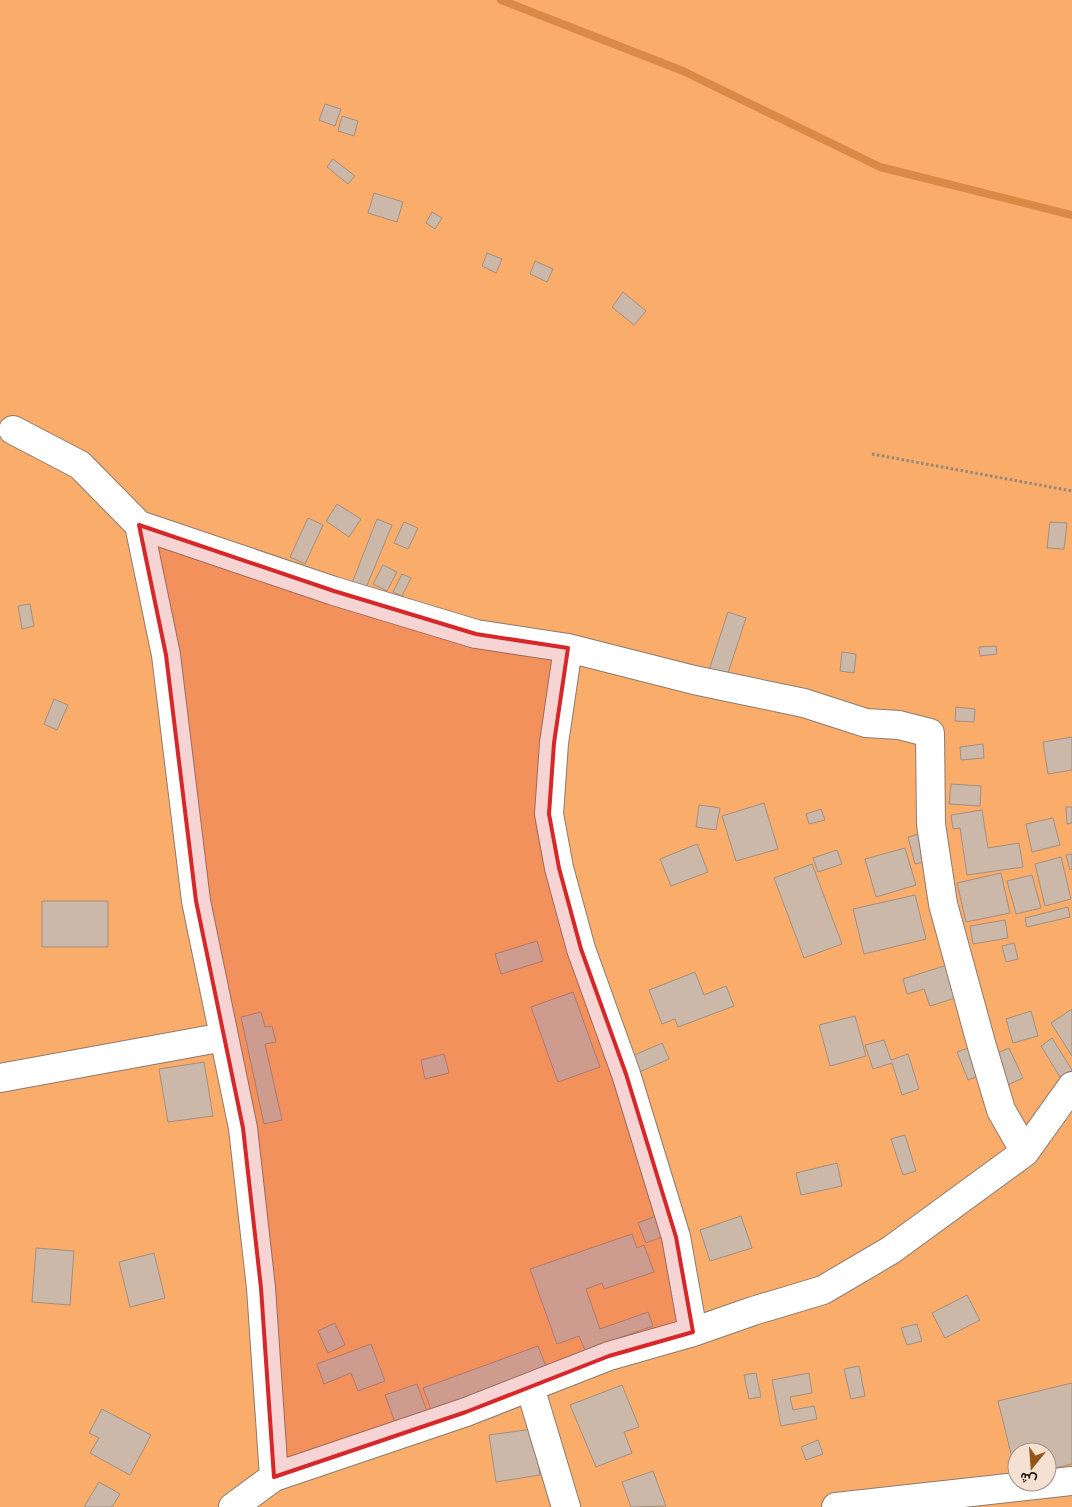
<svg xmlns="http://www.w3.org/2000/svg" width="1072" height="1507" font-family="Merriweather,Vazirmatn,serif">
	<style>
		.green { fill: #faac6b; fill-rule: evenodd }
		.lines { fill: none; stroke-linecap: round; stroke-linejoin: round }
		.stream { stroke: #d88a46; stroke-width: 8 }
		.building { fill: #ccb8a9; stroke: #a28f80 }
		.minor-casing { stroke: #8d7b6d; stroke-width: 30 }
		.path { stroke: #95867b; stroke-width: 3; stroke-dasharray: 2.5 2.5; stroke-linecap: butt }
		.minor { stroke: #fff; stroke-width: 28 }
		.marked { fill: #d62828; fill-opacity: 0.2; stroke: #d62828; stroke-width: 4; stroke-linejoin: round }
	</style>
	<rect width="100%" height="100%" fill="#f5e1d1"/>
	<!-- green -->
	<path class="green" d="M 0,0 L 1072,0 L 1072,1507 L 0,1507 ZM 1017,1452 L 1047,1452 L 1047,1482 L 1017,1482 Z"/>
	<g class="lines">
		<!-- stream -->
		<path class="stream" d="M 501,0 L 683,71 L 880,167 L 1072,215"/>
	</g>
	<!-- building -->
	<path class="building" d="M 325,104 L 341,109 L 335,126 L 319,120 Z
		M 342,116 L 358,121 L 354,136 L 338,131 Z
		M 333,159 L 355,176 L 348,184 L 327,167 Z
		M 374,193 L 403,202 L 397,222 L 368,213 Z
		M 432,212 L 442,218 L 435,229 L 426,223 Z
		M 487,253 L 502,259 L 496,273 L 482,266 Z
		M 535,261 L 553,269 L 547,282 L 530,274 Z
		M 623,292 L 646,311 L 634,325 L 612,307 Z
		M 337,504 L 361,519 L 349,537 L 326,521 Z
		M 308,518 L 323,525 L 305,564 L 290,557 Z
		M 377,519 L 392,525 L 366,588 L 352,583 Z
		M 404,522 L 418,528 L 408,549 L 394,543 Z
		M 1050,522 L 1067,523 L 1064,549 L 1047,548 Z
		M 383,565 L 397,572 L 387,591 L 373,584 Z
		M 402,574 L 411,578 L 402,596 L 393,592 Z
		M 30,604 L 34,626 L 22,629 L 18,606 Z
		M 728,612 L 746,618 L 726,679 L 708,673 Z
		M 996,646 L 997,654 L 980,656 L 979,647 Z
		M 842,652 L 856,654 L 854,673 L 840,671 Z
		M 54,699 L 68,705 L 57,730 L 44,724 Z
		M 956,707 L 975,709 L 974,722 L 955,721 Z
		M 1072,737 L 1072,770 L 1048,774 L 1043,742 Z
		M 983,744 L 984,758 L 961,760 L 960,747 Z
		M 951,784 L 981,786 L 980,806 L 949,804 Z
		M 764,803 L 778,849 L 736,861 L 722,816 Z
		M 699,805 L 720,808 L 716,830 L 696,827 Z
		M 1066,807 L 1072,807 L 1072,823 L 1067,824 Z
		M 821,809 L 825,820 L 809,824 L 806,814 Z
		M 982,810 L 988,848 L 1019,843 L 1023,867 L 967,875 L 960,828 L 953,829 L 951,815 Z
		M 1053,818 L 1060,845 L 1032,852 L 1026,824 Z
		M 923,833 L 929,861 L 915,864 L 908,837 Z
		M 697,844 L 708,872 L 671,886 L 660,859 Z
		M 905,848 L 916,885 L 876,897 L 865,859 Z
		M 837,850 L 842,864 L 818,872 L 813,858 Z
		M 1072,854 L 1072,869 L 1070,870 L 1066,855 Z
		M 1061,857 L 1071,899 L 1045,906 L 1035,864 Z
		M 812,864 L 842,944 L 804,958 L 774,878 Z
		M 1001,873 L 1010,913 L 966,922 L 957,883 Z
		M 1032,875 L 1041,908 L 1016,914 L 1007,881 Z
		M 915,895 L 926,939 L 864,954 L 853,909 Z
		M 42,901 L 108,901 L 108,947 L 42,947 Z
		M 1068,907 L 1070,917 L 1027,927 L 1025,918 Z
		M 1005,920 L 1008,938 L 973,944 L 970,926 Z
		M 537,941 L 543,961 L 501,974 L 495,954 Z
		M 1014,943 L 1018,959 L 1006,962 L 1002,946 Z
		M 947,965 L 958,997 L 930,1006 L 924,989 L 907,994 L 903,979 Z
		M 695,972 L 704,995 L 726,986 L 734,1006 L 678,1027 L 675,1019 L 662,1024 L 649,990 Z
		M 573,992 L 600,1067 L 558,1082 L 531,1007 Z
		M 1072,1009 L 1072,1056 L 1051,1023 Z
		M 1031,1011 L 1038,1036 L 1013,1043 L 1006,1019 Z
		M 261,1012 L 265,1027 L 272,1026 L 276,1042 L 265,1044 L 282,1120 L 264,1124 L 241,1017 Z
		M 855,1016 L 866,1056 L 830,1066 L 819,1025 Z
		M 1052,1038 L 1072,1070 L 1060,1077 L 1041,1046 Z
		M 884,1040 L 891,1060 L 908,1054 L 919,1089 L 902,1095 L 892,1063 L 873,1069 L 865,1045 Z
		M 662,1043 L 669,1059 L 637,1073 L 630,1057 Z
		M 976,1045 L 986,1073 L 968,1080 L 957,1052 Z
		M 1009,1048 L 1023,1078 L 1003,1087 L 989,1057 Z
		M 444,1054 L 449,1073 L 425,1079 L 421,1060 Z
		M 204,1062 L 213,1116 L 168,1122 L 159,1069 Z
		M 905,1135 L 916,1171 L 903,1175 L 891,1139 Z
		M 837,1163 L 842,1186 L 801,1195 L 796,1173 Z
		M 656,1216 L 664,1236 L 646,1243 L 638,1223 Z
		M 741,1216 L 752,1248 L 710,1261 L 700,1230 Z
		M 632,1234 L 637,1248 L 644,1245 L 654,1272 L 604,1289 L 602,1283 L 586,1289 L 600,1329 L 648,1312 L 653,1326 L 585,1350 L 579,1336 L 557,1344 L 530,1269 Z
		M 36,1248 L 74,1251 L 70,1305 L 32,1302 Z
		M 154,1253 L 165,1298 L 130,1307 L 119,1262 Z
		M 967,1295 L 980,1320 L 945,1338 L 932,1313 Z
		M 335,1323 L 345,1345 L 328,1353 L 318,1331 Z
		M 917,1324 L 922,1341 L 907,1345 L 901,1328 Z
		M 371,1344 L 385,1381 L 358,1391 L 351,1373 L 324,1384 L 317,1364 Z
		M 538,1346 L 547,1369 L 432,1412 L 423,1388 Z
		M 859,1366 L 865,1396 L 851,1399 L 844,1369 Z
		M 756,1373 L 761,1397 L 749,1399 L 744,1375 Z
		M 809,1373 L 812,1393 L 790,1397 L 793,1410 L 814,1406 L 817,1419 L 781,1426 L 772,1380 Z
		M 1072,1383 L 1072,1464 L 1047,1470 L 1047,1452 L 1017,1452 L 1017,1478 L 998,1401 Z
		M 417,1384 L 428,1414 L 396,1425 L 385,1395 Z
		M 622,1385 L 639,1427 L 624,1432 L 632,1453 L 596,1467 L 570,1405 Z
		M 102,1409 L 151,1435 L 130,1475 L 90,1453 L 99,1438 L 89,1433 Z
		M 533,1429 L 540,1475 L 496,1482 L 489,1435 Z
		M 818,1440 L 823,1454 L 806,1460 L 801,1447 Z
		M 653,1471 L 666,1506 L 631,1507 L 622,1482 Z
		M 99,1482 L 120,1494 L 112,1507 L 84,1507 Z"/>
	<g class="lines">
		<defs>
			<path id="minor" d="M 13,430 L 80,465 L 139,525 L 166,655 L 196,901 L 243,1128 L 261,1288 L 274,1477
				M 139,525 L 334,591 L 476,634 L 568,648 L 694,680 L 804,703 L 866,723 L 899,725 L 930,733 L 931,824 L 943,904 L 981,1043 L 1001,1110 L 1025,1152
				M 568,648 L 554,743 L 549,814 L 559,868 L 581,949 L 626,1074 L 676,1237 L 693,1332
				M 0,1078 L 224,1037
				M 530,1387 L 566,1507
				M 233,1507 L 274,1477 L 466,1412 L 609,1356 L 693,1332 L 753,1311 L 823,1290 L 891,1250 L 1025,1152 L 1072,1086
				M 836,1507 L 1072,1481"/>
		</defs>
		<!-- minor casing -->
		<use href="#minor" class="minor-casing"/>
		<!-- path -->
		<path class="path" d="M 872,454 L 1072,491"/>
		<!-- minor -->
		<use href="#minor" class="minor"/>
	</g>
	<!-- marked area -->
	<path class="marked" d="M 139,525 L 334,591 L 476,634 L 568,648 L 554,743 L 549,814 L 559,868 L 581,949 L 626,1074 L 676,1237 L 693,1332 L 609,1356 L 466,1412 L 274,1477 L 261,1288 L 243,1128 L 196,901 L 166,655 Z"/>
	<!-- north arrow -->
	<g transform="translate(1032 1467) rotate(197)"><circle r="24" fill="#f5e1d1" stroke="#a19186"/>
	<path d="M0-4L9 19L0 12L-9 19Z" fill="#935519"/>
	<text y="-8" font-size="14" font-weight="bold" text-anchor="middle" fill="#221a15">ش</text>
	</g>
</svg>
